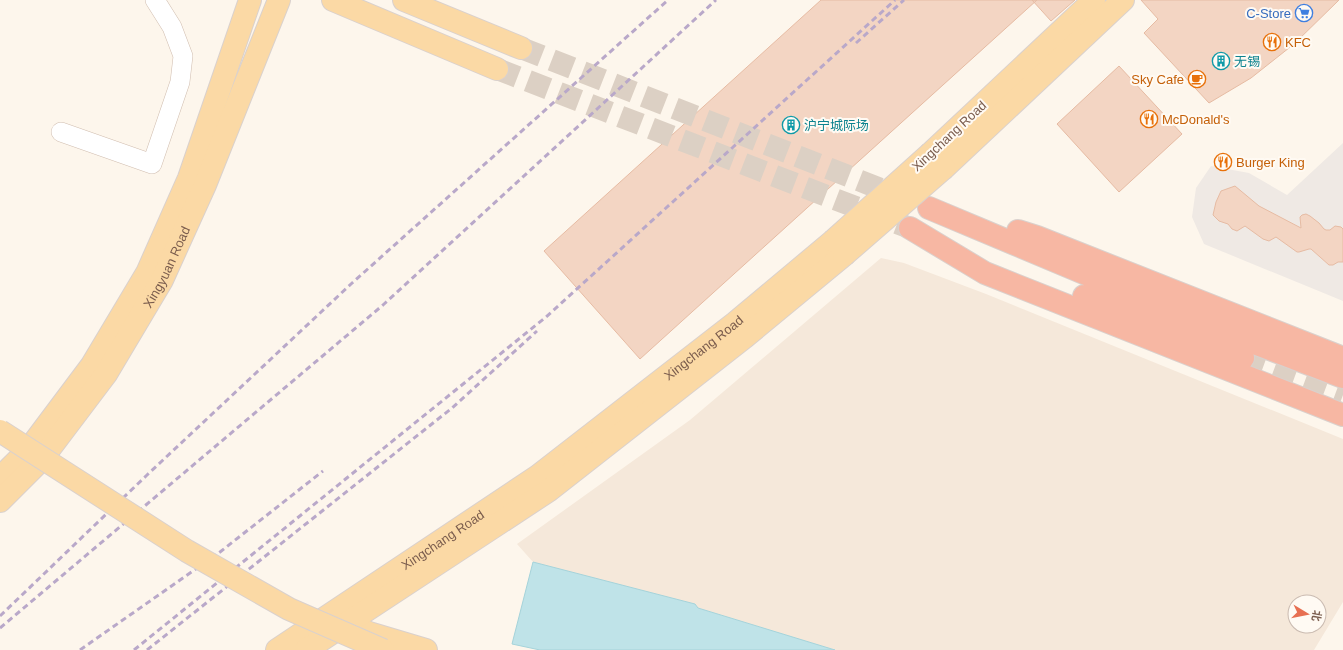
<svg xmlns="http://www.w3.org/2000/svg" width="1343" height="650" font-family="Helvetica,'Noto Sans SC',sans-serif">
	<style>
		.residential { fill: #f5e8da; fill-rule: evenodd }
		.industrial { fill: #efe9e4 }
		.water { fill: #bfe3e8; stroke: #a5d3da }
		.building { fill: #f3d5c3; stroke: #e6bba3 }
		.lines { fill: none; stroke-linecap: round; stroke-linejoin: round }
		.major-tunnel { stroke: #dcd0c4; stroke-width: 22; stroke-dasharray: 22 11; stroke-linecap: butt }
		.highway-tunnel { stroke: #dcd0c4; stroke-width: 22; stroke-dasharray: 22 11; stroke-linecap: butt }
		.minor-casing { stroke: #d1beb0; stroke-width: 20 }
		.major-casing { stroke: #dad1cd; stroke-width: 24 }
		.highway-casing { stroke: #dad1cd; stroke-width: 24 }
		.minor { stroke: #fff; stroke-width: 19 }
		.major { stroke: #fbd9a5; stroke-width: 22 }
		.highway { stroke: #f7b7a3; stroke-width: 22 }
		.rail { stroke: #b9a8c9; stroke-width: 3; stroke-dasharray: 6 4; stroke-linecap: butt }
		.major-bridge-casing { stroke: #dad1cd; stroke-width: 24; stroke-linecap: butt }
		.major-bridge { stroke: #fbd9a5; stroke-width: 22 }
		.labels { text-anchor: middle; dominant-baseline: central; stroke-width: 4; stroke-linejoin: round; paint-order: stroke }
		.shop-label { font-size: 13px; fill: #366cbe; stroke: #fffaf3; text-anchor: end }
		.food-label { font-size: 13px; fill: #c56008; stroke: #fffaf3; text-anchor: start }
		.culture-label { font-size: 13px; fill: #0d838f; stroke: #fffaf3; text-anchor: start }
		.street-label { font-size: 13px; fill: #7a5c4d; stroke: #fffaf3 }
	</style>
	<rect width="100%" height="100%" fill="#fdf6ec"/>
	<!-- residential -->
	<path class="residential" d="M 881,258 L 904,263 L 986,294 L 1343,439 L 1343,602 L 1314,650 L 835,650 L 698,608 L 695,604 L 533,562 L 517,544 L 690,420 ZM 1295,602 L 1319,602 L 1319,626 L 1295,626 Z"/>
	<!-- industrial -->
	<path class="industrial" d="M 1343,143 L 1343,301 L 1204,244 L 1192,217 L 1196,188 L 1211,166 L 1249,173 L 1287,195 Z"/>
	<!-- water -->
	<path class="water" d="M 533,562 L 695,604 L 698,608 L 835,650 L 540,650 L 512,644 Z"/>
	<!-- building -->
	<path class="building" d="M 821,0 L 1037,0 L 640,359 L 544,251 Z
		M 1032,0 L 1075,0 L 1051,21 Z
		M 1141,0 L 1339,0 L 1294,44 L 1251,78 L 1209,103 L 1144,33 L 1158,19 Z
		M 1119,66 L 1182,134 L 1119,192 L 1057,124 Z
		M 1235,186 L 1259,206 L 1301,228 L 1300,217 L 1302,215 L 1306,214 L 1310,216 L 1319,223 L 1324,229 L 1326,230 L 1330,230 L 1335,226 L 1341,227 L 1343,229 L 1343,262 L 1338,262 L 1333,265 L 1329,265 L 1311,249 L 1309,249 L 1299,252 L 1297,252 L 1276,237 L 1269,241 L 1263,239 L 1245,226 L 1237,231 L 1232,229 L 1228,224 L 1219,221 L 1213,215 L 1216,202 L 1221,191 Z"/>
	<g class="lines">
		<!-- major-tunnel -->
		<path class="major-tunnel" d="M 521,48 L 904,198
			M 497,69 L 910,228"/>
		<!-- highway-tunnel -->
		<path class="highway-tunnel" d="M 1243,358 L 1343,395"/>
		<defs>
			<path id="minor" d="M 61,132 L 152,164 L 180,82 L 183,56 L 172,27 L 155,0"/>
			<g id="major">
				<path d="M 333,0 L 497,69"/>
				<path d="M 404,0 L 521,48"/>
				<path d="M 931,153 L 1094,0"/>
				<path d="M 944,168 L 1123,0"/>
				<path d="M 0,478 L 29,449 L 92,365 L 147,273 L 189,178 L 250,0"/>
				<path id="s1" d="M 0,501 L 41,460 L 106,374 L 162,280 L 205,185 L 279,0"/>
				<path d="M 348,623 L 369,633 L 426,650"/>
				<path id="s2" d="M 277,650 L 538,476 L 735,323 L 833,241"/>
				<path d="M 306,650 L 548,491 L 746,336 L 844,255"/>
			</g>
			<path id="highway" d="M 929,208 L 1215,328 L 1343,377
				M 910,228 L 985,273 L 1343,415
				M 1018,231 L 1037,237 L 1343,358
				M 1084,296 L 1243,358"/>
		</defs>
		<!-- minor casing -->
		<use href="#minor" class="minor-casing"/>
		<!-- major casing -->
		<use href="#major" class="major-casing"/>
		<!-- highway casing -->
		<use href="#highway" class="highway-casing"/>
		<!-- minor -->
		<use href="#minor" class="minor"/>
		<!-- major -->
		<use href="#major" class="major"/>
		<!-- highway -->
		<use href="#highway" class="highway"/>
		<!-- rail -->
		<path class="rail" d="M 856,43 L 904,0
			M 0,616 L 147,475 L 351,284 L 668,0
			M 0,628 L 383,305 L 716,0
			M 80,650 L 220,552 L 323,471
			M 134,650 L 546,317 L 895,0
			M 147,650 L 452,408 L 537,331"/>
		<defs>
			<path id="major-bridge" d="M 833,241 L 931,153
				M 844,255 L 944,168
				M 0,431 L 187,551 L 289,609 L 383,650"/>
		</defs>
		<!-- major-bridge casing -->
		<use href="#major-bridge" class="major-bridge-casing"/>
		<!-- major-bridge -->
		<use href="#major-bridge" class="major-bridge"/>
	</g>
	<!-- icons -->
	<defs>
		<symbol id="supermarket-ring" viewBox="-11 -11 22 22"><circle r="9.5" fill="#fffaf3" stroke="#3f7fe0" stroke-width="1.5"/><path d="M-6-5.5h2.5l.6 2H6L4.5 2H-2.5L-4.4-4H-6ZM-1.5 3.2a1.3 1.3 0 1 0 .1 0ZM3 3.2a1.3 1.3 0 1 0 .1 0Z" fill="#3f7fe0"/></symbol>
		<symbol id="restaurant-ring" viewBox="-11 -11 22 22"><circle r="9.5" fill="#fffaf3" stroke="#e8710a" stroke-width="1.5"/><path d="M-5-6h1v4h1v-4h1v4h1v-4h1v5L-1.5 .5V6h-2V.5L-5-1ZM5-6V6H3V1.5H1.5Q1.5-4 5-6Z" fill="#e8710a"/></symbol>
		<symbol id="building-ring" viewBox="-11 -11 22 22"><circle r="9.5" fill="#fffaf3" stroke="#0f9aa8" stroke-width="1.5"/><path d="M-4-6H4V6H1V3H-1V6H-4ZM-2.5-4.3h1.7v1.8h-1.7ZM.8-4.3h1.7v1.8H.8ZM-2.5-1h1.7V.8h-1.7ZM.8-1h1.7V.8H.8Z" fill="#0f9aa8"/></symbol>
		<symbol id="cafe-ring" viewBox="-11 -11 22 22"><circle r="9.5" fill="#fffaf3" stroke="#e8710a" stroke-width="1.5"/><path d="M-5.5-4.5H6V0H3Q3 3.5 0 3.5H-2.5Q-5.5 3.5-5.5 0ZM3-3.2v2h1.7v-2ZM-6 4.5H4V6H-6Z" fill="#e8710a"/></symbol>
	</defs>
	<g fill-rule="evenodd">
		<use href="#supermarket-ring" x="1294" y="3" width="20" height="20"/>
		<use href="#restaurant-ring" x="1262" y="32" width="20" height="20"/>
		<use href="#building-ring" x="1211" y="51" width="20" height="20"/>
		<use href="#cafe-ring" x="1187" y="69" width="20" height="20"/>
		<use href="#restaurant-ring" x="1139" y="109" width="20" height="20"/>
		<use href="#building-ring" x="781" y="115" width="20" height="20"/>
		<use href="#restaurant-ring" x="1213" y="152" width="20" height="20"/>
	</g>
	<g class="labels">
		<!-- shop labels -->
		<g class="shop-label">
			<text x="1291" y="13">C-Store</text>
		</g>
		<!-- food labels -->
		<g class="food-label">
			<text x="1285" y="42">KFC</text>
			<text x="1184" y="79" text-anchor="end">Sky Cafe</text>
			<text x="1162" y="119">McDonald's</text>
			<text x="1236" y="162">Burger King</text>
		</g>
		<!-- culture labels -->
		<g class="culture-label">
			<text x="1234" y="61">无锡</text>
			<text x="804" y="125">沪宁城际场</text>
		</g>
		<!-- street labels -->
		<g class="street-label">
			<text transform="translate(949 136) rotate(-43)">Xingchang Road</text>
			<text stroke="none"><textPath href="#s1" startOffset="289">Xingyuan Road</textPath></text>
			<text stroke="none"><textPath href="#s2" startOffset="523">Xingchang Road</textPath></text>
			<text stroke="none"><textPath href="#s2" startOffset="199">Xingchang Road</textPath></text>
		</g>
	</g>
	<!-- north arrow -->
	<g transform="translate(1307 614) rotate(100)"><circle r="19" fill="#fffaf3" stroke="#cabbb1"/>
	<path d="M0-3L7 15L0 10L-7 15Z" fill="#e76f51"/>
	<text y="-6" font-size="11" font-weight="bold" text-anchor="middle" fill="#7a5c4d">北</text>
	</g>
</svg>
